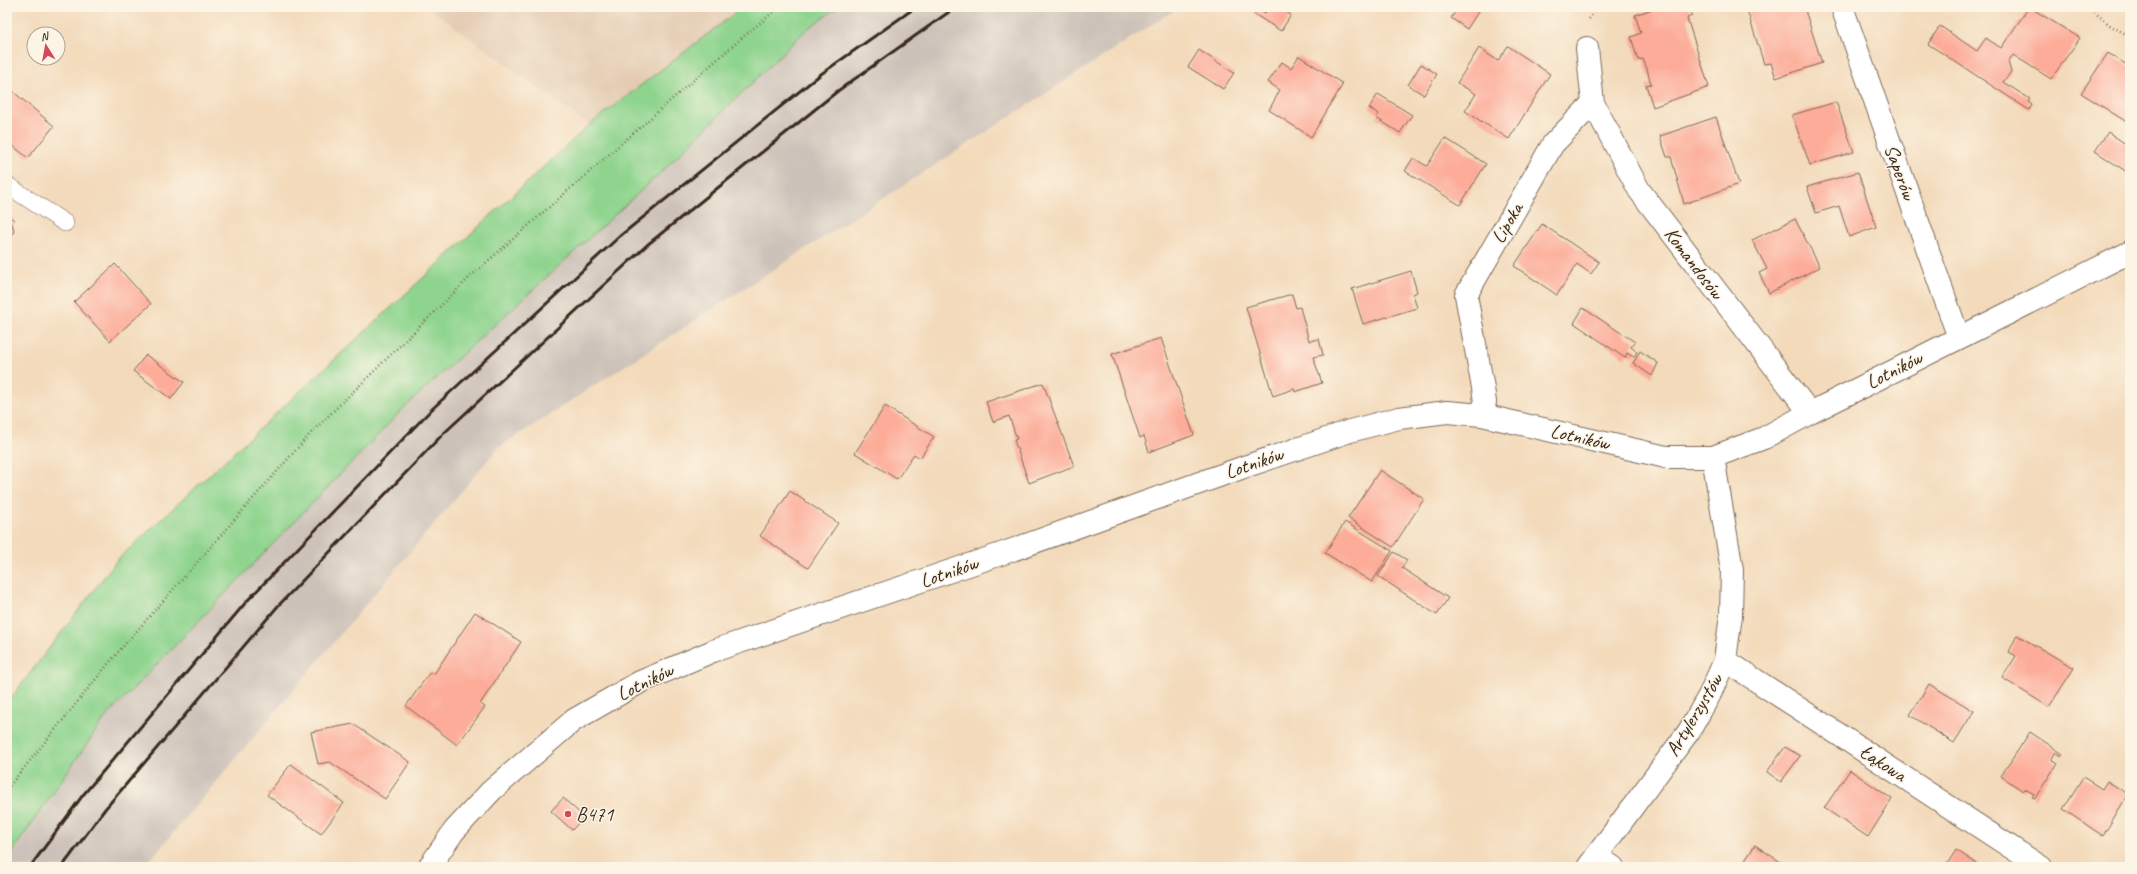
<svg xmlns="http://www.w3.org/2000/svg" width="2137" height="874" font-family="Caveat,sans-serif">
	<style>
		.built { fill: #e4ccb3 }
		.industrial { fill: #cdc2b9 }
		.green { fill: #8ed48e; stroke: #647f56 }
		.building { fill: #fcac99 }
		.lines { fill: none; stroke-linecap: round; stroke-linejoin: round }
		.service-casing { stroke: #7b6855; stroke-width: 18 }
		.minor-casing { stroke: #7b6855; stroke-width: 24 }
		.path { stroke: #7b6855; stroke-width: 2.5; stroke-dasharray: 1 3; stroke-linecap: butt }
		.service { stroke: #fff; stroke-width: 17 }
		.minor { stroke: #fff; stroke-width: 22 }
		.rail { stroke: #3b2a1e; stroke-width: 3 }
		.poi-dot { fill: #d1495b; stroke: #fcf5e5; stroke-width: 1.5 }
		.labels { text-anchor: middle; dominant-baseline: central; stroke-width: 3; stroke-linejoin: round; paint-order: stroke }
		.street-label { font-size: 20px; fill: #3b2a1e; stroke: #fcf5e5 }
		.poi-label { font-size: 20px; fill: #3b2a1e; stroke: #fcf5e5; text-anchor: start }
	</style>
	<rect width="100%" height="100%" fill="#fcf5e5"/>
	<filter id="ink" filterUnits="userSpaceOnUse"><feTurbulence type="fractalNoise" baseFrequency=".025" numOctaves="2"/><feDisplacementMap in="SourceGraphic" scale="8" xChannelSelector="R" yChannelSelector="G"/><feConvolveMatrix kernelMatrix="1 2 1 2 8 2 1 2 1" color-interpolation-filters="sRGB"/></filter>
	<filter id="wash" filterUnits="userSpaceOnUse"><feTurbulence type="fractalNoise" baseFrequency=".012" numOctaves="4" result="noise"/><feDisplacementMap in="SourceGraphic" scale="16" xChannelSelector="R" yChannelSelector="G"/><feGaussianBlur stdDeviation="0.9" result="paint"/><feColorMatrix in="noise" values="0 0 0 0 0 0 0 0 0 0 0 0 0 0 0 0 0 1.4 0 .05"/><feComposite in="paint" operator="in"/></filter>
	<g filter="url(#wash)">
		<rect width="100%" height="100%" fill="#f3dabb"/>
		<!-- built -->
		<path class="built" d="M 428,7 L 743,7 L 589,125 Z"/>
		<!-- industrial -->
		<path class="industrial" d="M 838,7 L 1179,7 L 498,448 L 144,867 L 7,867 L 7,859 L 105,718 L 405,407 L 656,177 L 807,29 Z"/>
		<!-- green -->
		<path class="green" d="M 743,7 L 838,7 L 807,29 L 656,177 L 405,407 L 105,718 L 7,859 L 7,703 L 117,560 L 589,125 Z"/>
		<g id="blocks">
			<!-- building -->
			<path class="building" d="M 1268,7 L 1279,7 L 1291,15 L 1281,31 L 1254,14 L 1257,8 L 1265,13 Z
				M 1459,7 L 1477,7 L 1480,9 L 1467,29 L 1451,18 Z
				M 1658,7 L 1689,7 L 1692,16 L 1687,18 L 1709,87 L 1653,107 L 1646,85 L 1651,84 L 1647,69 L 1643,59 L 1638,60 L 1631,37 L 1641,33 L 1635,15 Z
				M 1746,7 L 1804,7 L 1822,63 L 1776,78 L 1771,63 L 1764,64 Z
				M 2029,7 L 2080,38 L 2051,79 L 2013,55 L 2008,62 L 2011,72 L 2003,82 L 2030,99 L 2028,102 L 2032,105 L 2029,110 L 1928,44 L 1940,26 L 1977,51 L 1986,38 L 2001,48 Z
				M 1508,46 L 1550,74 L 1509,139 L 1465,111 L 1476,94 L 1457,83 L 1479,48 L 1498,61 Z
				M 1199,50 L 1234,73 L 1223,89 L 1188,67 Z
				M 2108,53 L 2130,67 L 2130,124 L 2081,93 Z
				M 1299,56 L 1343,84 L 1311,137 L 1269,110 L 1280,90 L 1268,82 L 1282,62 L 1291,68 Z
				M 1421,64 L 1437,74 L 1424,95 L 1408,85 Z
				M 10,89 L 54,126 L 28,158 L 7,141 L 7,93 Z
				M 1378,94 L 1412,115 L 1400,133 L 1376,118 L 1379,114 L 1369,108 Z
				M 1836,102 L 1854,152 L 1810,165 L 1792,115 Z
				M 1716,117 L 1739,184 L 1684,204 L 1671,157 L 1667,157 L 1660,136 Z
				M 2108,132 L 2130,147 L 2130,174 L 2095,151 Z
				M 1445,138 L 1486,164 L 1460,205 L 1405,171 L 1413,158 L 1427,166 Z
				M 1858,172 L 1876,227 L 1849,237 L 1839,206 L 1816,213 L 1807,187 Z
				M 7,215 L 14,220 L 12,223 L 14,231 L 10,238 L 7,238 Z
				M 1795,219 L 1820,267 L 1769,293 L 1759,273 L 1767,269 L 1752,240 Z
				M 1542,224 L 1599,262 L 1591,274 L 1577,264 L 1557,295 L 1514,266 Z
				M 115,264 L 151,304 L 110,341 L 74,302 Z
				M 1411,271 L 1417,292 L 1413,294 L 1417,308 L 1363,324 L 1352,289 Z
				M 1292,294 L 1296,308 L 1300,307 L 1309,341 L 1319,339 L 1323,355 L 1313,357 L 1322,383 L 1295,392 L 1294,389 L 1273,396 L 1246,307 Z
				M 1583,308 L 1635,342 L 1631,347 L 1637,352 L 1634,357 L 1627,353 L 1625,358 L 1574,323 Z
				M 1161,338 L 1194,435 L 1149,452 L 1144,436 L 1140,438 L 1112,354 Z
				M 1640,351 L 1658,363 L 1652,376 L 1633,363 Z
				M 146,355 L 184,382 L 171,399 L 133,371 Z
				M 1043,383 L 1074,466 L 1029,483 L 1014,440 L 1017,439 L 1009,416 L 993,422 L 986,402 Z
				M 885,406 L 934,437 L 920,458 L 914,454 L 897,479 L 855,453 Z
				M 1380,470 L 1424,499 L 1393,547 L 1348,518 Z
				M 790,491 L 838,523 L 808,568 L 760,536 Z
				M 1345,522 L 1392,551 L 1372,582 L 1325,553 Z
				M 1394,552 L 1407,560 L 1402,568 L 1448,598 L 1437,615 L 1378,576 Z
				M 475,612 L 521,642 L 480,704 L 485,707 L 457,745 L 406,706 L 430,672 L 434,674 Z
				M 2017,635 L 2074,668 L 2049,707 L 2002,678 L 2016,656 L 2009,652 Z
				M 1929,684 L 1974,711 L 1954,743 L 1910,715 Z
				M 353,724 L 410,762 L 385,799 L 330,762 L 318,764 L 311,732 Z
				M 2030,732 L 2063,754 L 2062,756 L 2056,752 L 2051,760 L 2057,764 L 2035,798 L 2032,797 L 2034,794 L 2025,789 L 2023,791 L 2001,776 Z
				M 1785,747 L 1800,756 L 1781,782 L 1767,772 Z
				M 291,764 L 344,803 L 321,834 L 267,795 Z
				M 1850,770 L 1892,799 L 1868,837 L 1824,808 Z
				M 2083,777 L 2102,789 L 2107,781 L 2128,794 L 2103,836 L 2063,809 Z
				M 563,798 L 584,817 L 572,830 L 551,811 Z
				M 1755,845 L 1788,867 L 1741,867 Z
				M 1956,850 L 1982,867 L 1945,867 Z"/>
		</g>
	</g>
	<g filter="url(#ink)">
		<use href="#blocks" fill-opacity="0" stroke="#7b6855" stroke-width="1"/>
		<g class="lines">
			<defs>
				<path id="service" d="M 7,185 L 65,223"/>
				<path id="minor" d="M 1842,7 L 1959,338
					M 1587,48 L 1593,103 L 1639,190 L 1810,413
					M 1482,415 L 1485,402 L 1483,388 L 1466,295 L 1553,144 L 1593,103
					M 1725,660 L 2041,867
					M 1596,856 L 1613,867
					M 429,867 L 454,831 L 491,791 L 574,720 L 640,682 L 713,651 L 1001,554 L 1244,467 L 1350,431 L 1399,418 L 1447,412 L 1482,415 L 1666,457 L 1713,457 L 1764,438 L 1810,413 L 2130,252
					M 1588,867 L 1689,731 L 1709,696 L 1725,660 L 1731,615 L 1732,570 L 1713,457"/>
			</defs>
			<!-- service casing -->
			<use href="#service" class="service-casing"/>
			<!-- minor casing -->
			<use href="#minor" class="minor-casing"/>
			<!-- path -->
			<path class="path" d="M 2088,7 L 2111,26 L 2130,36
				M 1589,19 L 1598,7
				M 7,789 L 113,658 L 309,435 L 472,275 L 745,35 L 780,7"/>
			<!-- service -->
			<use href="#service" class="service"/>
			<!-- minor -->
			<use href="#minor" class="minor"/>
			<!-- rail -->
			<path class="rail" d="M 30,867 L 83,795 L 247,601 L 431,410 L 620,236 L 821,74 L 916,7
				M 62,867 L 105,809 L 278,606 L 442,435 L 647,245 L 839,90 L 956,7"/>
		</g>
	</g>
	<!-- markers -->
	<circle class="poi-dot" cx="568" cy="814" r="4"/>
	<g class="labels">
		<!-- street labels -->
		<g class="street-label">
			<text transform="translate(1900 172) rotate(70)">Saperów</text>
			<text transform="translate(1507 223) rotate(-60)">Lipoka</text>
			<text transform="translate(1694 263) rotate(53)">Komandosów</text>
			<text transform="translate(1894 370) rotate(-27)">Lotników</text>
			<text transform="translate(1580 437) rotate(13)">Lotników</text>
			<text transform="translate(1254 463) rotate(-19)">Lotników</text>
			<text transform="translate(949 572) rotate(-19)">Lotników</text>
			<text transform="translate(645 682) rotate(-26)">Lotników</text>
			<text transform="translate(1694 715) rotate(-59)">Artylerzystów</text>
			<text transform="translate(1883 763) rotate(33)">Łąkowa</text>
		</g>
		<!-- poi labels -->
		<g class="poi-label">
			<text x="576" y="814">B471</text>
		</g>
	</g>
	<!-- margin -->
	<rect width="2137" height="874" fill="none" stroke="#fcf5e5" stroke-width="24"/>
	<!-- north arrow -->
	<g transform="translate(46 46) rotate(349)"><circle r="19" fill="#fcf5e5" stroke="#afa495"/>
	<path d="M0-3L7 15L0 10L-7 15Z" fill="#d1495b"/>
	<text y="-6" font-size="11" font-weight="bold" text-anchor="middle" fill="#3b2a1e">N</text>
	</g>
</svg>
